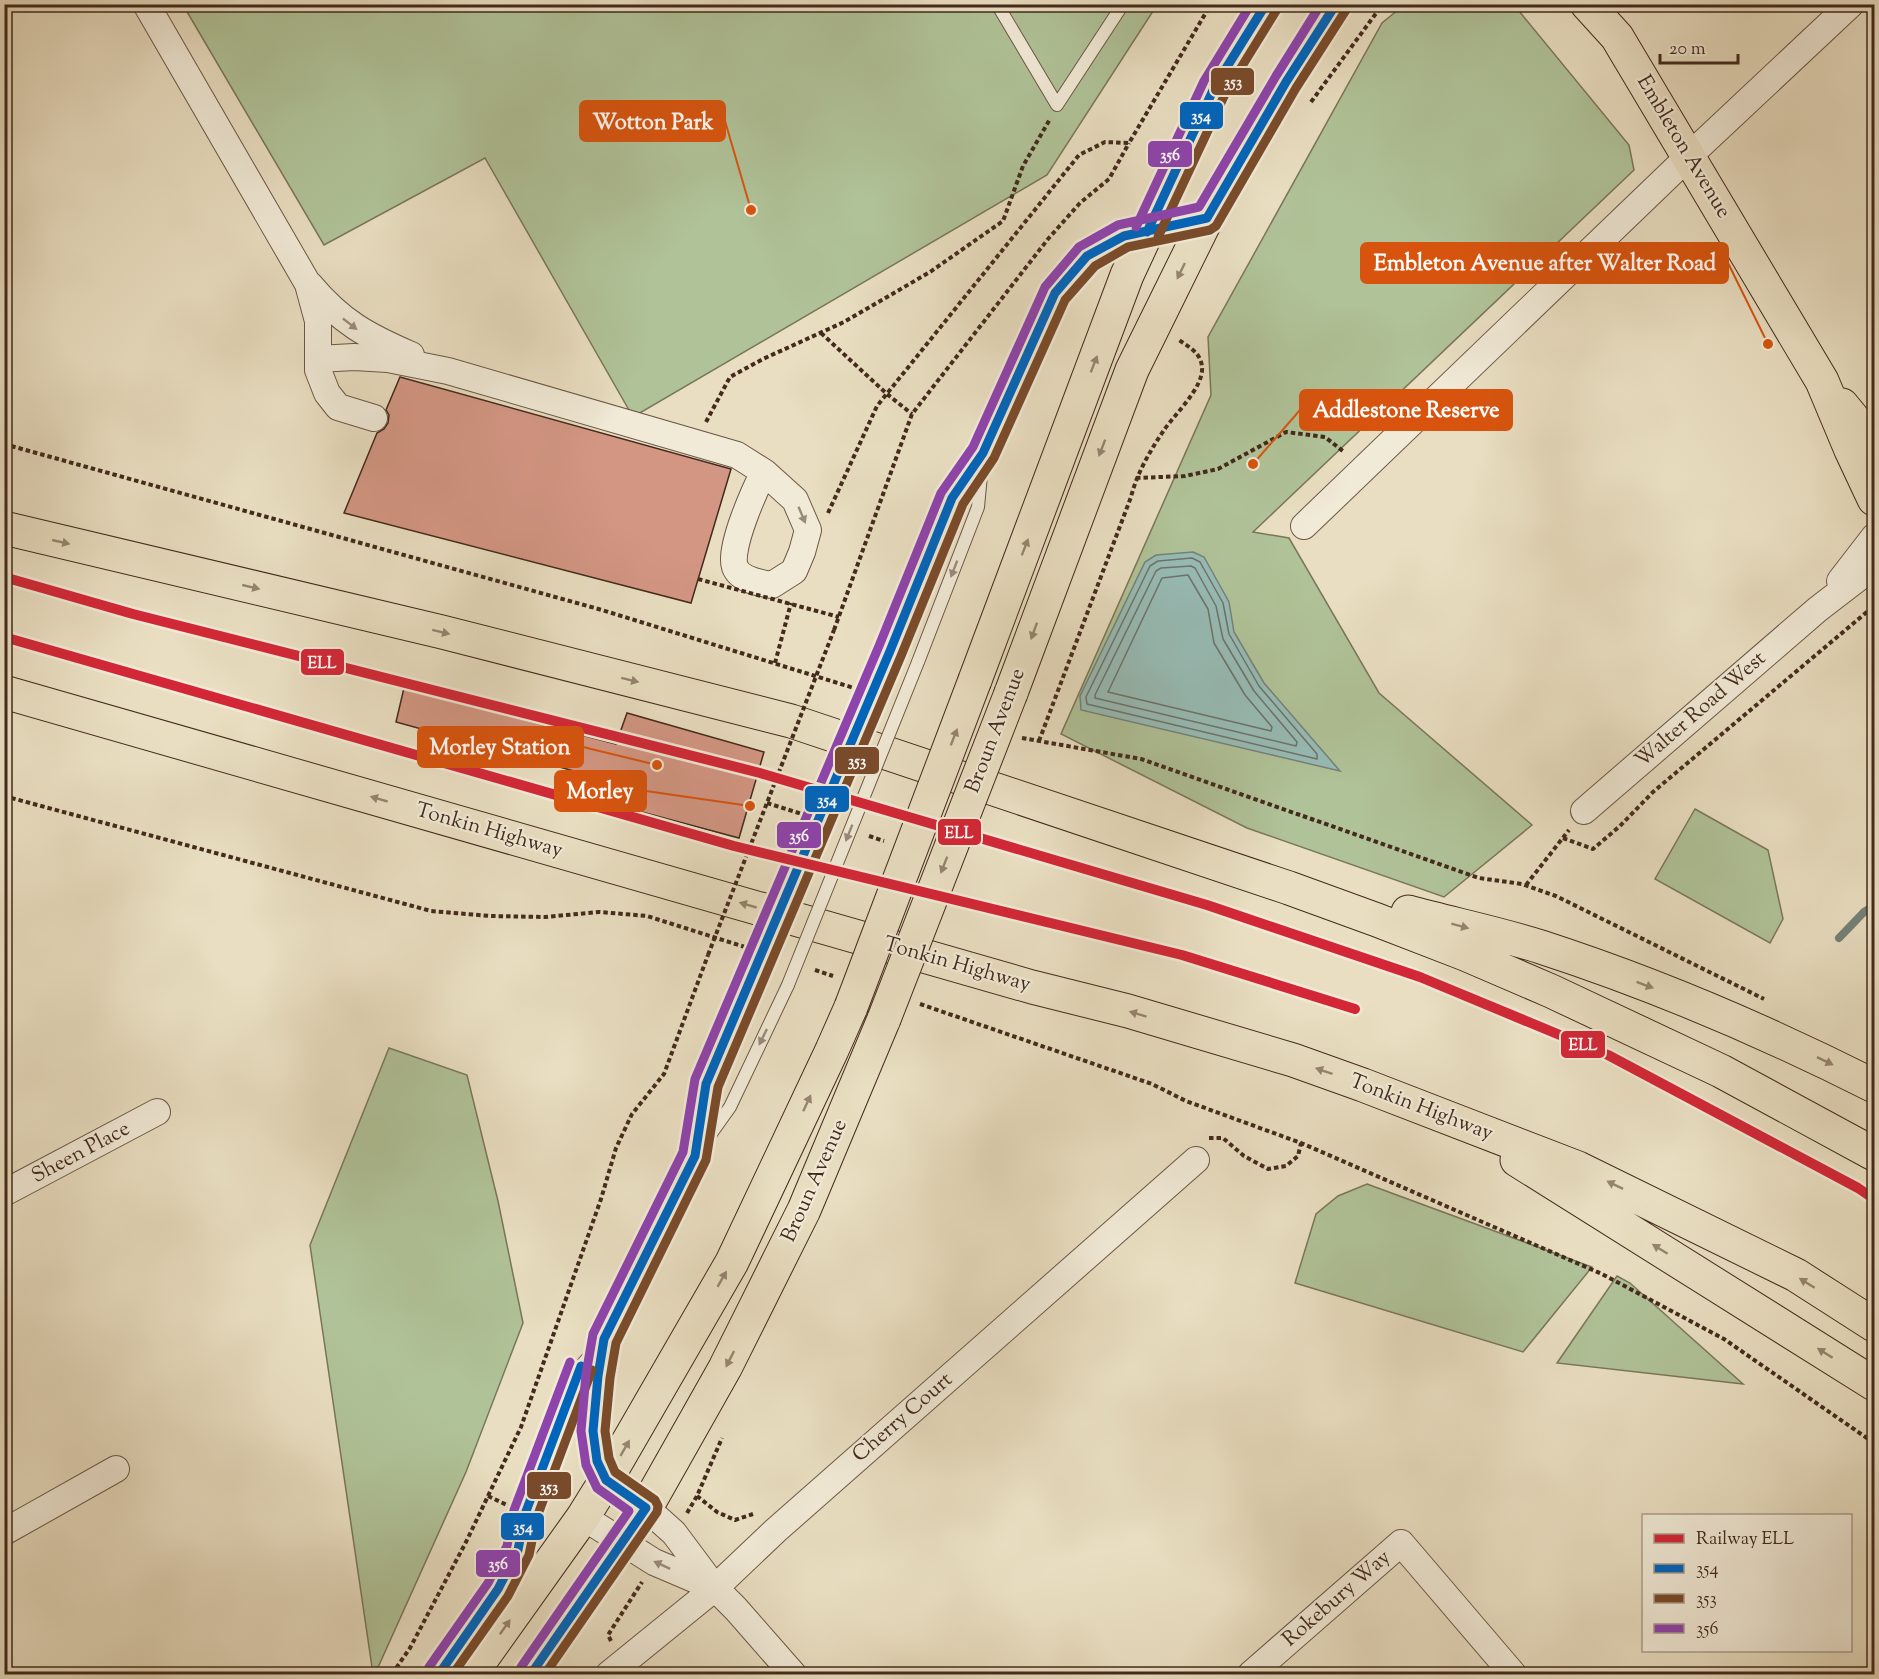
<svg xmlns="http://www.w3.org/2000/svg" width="1879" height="1679" font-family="'Sorts Mill Goudy',serif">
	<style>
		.green { fill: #b0c298; stroke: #7a765a; stroke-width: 1.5 }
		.water { fill: #97bcb6; stroke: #758279; stroke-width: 1.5 }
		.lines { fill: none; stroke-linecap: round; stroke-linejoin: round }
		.shore { stroke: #6d736a; stroke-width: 1.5 }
		.stream { stroke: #758279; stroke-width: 8 }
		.building { fill: #d39683; stroke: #432a1d; stroke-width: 1.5 }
		.service-casing { stroke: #6c5746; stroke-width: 14 }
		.minor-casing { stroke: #6c5746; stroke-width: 28 }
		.primary-casing { stroke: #432a1d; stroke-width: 35 }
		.motorway-casing { stroke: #432a1d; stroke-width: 35 }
		.path { stroke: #432a1d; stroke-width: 4; stroke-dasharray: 4.5 3; stroke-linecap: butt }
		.service { stroke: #f1ead7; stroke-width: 12 }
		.minor { stroke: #f1ead7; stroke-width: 26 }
		.primary { stroke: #e9dec1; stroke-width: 33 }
		.motorway { stroke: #e9dec1; stroke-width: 33 }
		.service-bridge-casing { stroke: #6c5746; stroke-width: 14; stroke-linecap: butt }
		.primary-bridge-casing { stroke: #432a1d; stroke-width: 35; stroke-linecap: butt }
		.path-bridge { stroke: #432a1d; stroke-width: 4; stroke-dasharray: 4.5 3; stroke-linecap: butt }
		.service-bridge { stroke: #f1ead7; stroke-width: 12 }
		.primary-bridge { stroke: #e9dec1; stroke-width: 33 }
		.bus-1-casing { stroke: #f1ead7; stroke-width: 14 }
		.bus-2-casing { stroke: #f1ead7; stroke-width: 14 }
		.bus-3-casing { stroke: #f1ead7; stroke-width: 14 }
		.bus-1 { stroke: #0065bd; stroke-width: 9 }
		.bus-2 { stroke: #7a4b2a; stroke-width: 9 }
		.bus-3 { stroke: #8e44ad; stroke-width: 9 }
		.rail-1-casing { stroke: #f1ead7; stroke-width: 15 }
		.rail-1 { stroke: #d32737; stroke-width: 10 }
		.oneway { fill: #96846f }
		.oneway2 { fill: #9a8a7a }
		.labels { text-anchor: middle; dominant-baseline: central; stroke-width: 4.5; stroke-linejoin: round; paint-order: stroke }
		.street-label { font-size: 21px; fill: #432a1d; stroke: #f1ead7 }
		.leader { fill: none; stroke: #d8540e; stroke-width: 2 }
		.callout-dot { fill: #d8540e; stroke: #f1ead7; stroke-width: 2 }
		.callout { fill: #d8540e; stroke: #d8540e; stroke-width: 2 }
		.callout-label { font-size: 22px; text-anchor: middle; font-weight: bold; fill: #fff }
		.line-badge { stroke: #f1ead7; stroke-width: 2 }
		.badge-label { font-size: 16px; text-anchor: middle; font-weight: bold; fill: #fff }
	</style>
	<rect width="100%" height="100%" fill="#e9dec1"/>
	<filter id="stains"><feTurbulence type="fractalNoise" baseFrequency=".00333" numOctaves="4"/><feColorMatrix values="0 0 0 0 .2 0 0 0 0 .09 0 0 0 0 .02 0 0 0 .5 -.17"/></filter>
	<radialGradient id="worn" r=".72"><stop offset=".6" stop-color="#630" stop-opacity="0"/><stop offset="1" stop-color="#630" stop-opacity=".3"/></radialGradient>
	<!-- green -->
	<path class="green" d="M 183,5 L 1157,5 L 1047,175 L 633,417 L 485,158 L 324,245 Z
		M 1404,5 L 1514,5 L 1629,145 L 1634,170 L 1253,532 L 1289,538 L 1379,693 L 1532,825 L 1444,897 L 1247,828 L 1061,734 L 1211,395 L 1208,337 L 1382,23 Z
		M 1695,809 L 1768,850 L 1783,919 L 1770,943 L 1655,879 Z
		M 389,1048 L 467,1075 L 498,1201 L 523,1323 L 466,1472 L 375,1674 L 373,1674 L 310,1245 Z
		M 1367,1184 L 1592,1267 L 1523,1352 L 1295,1283 L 1316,1214 L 1338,1196 Z
		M 1617,1276 L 1630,1283 L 1743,1384 L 1557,1363 Z"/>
	<!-- water -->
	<path class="water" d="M 1193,552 L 1204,557 L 1229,602 L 1234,632 L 1264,683 L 1340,771 L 1081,710 L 1080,696 L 1145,562 L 1156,555 Z"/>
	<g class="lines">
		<!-- shore -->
		<path class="shore" d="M 1192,558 L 1200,562 L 1223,603 L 1229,634 L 1259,686 L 1317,754 L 1317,759 L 1087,704 L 1086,697 L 1150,566 L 1158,561 Z
			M 1191,566 L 1195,568 L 1216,606 L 1223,639 L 1254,691 L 1297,742 L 1296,746 L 1095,698 L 1095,695 L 1156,571 L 1161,568 Z
			M 1188,575 L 1208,609 L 1214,643 L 1245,695 L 1272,727 L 1271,731 L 1108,692 L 1162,578 Z"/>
		<!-- stream -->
		<path class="stream" d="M 1839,938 L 1864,912 L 1874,906"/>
	</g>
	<!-- building -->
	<path class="building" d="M 400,377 L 731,469 L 691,603 L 344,513 L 377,433 L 384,429 L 388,423 L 389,415 L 386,410 Z
		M 404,688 L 616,744 L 627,713 L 764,752 L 739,838 L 597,800 L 603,779 L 396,722 Z"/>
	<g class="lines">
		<defs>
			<path id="service" d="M 997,4 L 1057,105 L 1123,4
				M 890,651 L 952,498 L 983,453 L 1055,293 L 1087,256 L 1124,236 L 1202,219
				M 918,662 L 978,507 L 983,454
				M 695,1152 L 706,1084 L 754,973
				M 604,1340 C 596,1384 585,1434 604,1476
				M 439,1674 L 498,1589 L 518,1550 L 525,1514 L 581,1366 L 604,1339 L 695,1156 L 730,1107 L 788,985"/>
			<path id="minor" d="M 146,4 L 308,284 L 318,321 L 318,370 L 327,393 L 338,407 L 374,418
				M 310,285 C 341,322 367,336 411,355
				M 318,359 L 354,357 L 388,359 L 448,371 L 737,455 L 764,472 L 795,500 L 808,530 L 802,552 L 794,571 L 772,585 C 760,583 740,580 735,567 C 728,549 755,489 764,472
				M 1304,526 L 1689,156 L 1851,4
				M 1840,581 L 1874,537
				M 1584,811 L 1818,609 L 1874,566
				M 4,1193 L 157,1112
				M 606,1480 L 646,1508 L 674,1533 L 715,1588 L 736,1609 L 793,1674
				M 583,1517 L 654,1562 L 715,1588
				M 4,1532 L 116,1469
				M 609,1674 L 715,1588 L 775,1531 L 1196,1160
				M 1251,1674 L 1401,1543 L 1513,1674"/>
			<path id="primary" d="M 1587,4 L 1617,37 L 1822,381 L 1851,450 L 1874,499
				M 1842,405 L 1874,444
				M 975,680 L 1127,275 L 1215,86 L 1247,33 L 1266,4
				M 1011,693 L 1132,370 L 1207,218 L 1286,82 L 1336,4
				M 471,1674 L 583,1517 L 606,1480 L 732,1262 L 832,1050 L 851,1007
				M 531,1674 L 646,1508 L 725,1368 L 804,1210 L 884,1019"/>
			<path id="motorway" d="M 4,528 L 442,632 L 791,721 L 1289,888 L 1377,920 L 1465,954 L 1551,991 L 1721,1071 L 1874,1154
				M 4,692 L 1032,987 L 1128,1011 L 1293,1060 L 1363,1085 L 1578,1168 L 1796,1275 L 1874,1325
				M 1408,912 C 1452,924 1497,933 1541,947 C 1655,984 1767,1032 1874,1086
				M 1517,1160 L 1874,1384"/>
		</defs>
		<!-- service casing -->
		<use href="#service" class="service-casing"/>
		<!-- minor casing -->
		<use href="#minor" class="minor-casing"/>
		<!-- primary casing -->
		<use href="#primary" class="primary-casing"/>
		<!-- motorway casing -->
		<use href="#motorway" class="motorway-casing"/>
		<!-- path -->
		<path class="path" d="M 1311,102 L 1377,12 L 1385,4
			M 821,333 L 887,394 L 912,414
			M 706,422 L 730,377 L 763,359 L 844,322 L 930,272 L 1003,221 L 1023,166 L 1050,119
			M 4,444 L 602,610 L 854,688
			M 1136,478 L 1185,476 L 1218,469 L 1286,432 L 1325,437 L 1344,452
			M 828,513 L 877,406 L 1079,155 L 1105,142 L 1129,143 L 1211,4
			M 834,630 L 912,414 L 1048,239 L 1080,203 L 1109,179 L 1129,143
			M 775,663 L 791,603
			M 1022,738 L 1141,759 L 1479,878 L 1522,884 L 1556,896 L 1764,999
			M 1039,741 L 1131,497 C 1137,473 1150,451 1164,430 C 1175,414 1204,387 1202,367 C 1201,353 1189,347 1179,340
			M 4,796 L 431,911 L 491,916 L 545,917 L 599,912 L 647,916 L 745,947
			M 767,803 L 802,814
			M 869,836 L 884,841
			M 1563,838 L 1593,849 L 1620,826 L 1653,792 L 1874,606
			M 1526,885 L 1569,830
			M 815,970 L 833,976
			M 920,1004 L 1152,1084 L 1186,1101 L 1301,1143 L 1602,1274 L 1724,1339 L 1874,1443
			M 1209,1138 L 1223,1138 L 1244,1156 L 1268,1169 L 1286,1166 L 1298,1156 L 1301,1143
			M 488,1496 L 509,1506
			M 697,1496 L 717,1512 L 735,1520 L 753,1514
			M 687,1513 L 697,1496 L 722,1438
			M 611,1641 L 608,1635 L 642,1582
			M 392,1674 L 410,1648 L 466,1542 L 521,1427 L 601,1199 L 616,1148 L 632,1114 L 664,1074 L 708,955"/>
		<!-- service -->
		<use href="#service" class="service"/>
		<!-- minor -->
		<use href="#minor" class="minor"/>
		<!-- primary -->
		<use href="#primary" class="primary"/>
		<!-- motorway -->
		<use href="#motorway" class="motorway"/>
		<defs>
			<path id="service-bridge" d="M 754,973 L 890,651
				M 788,985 L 918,662"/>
			<path id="primary-bridge" d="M 851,1007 L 975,680
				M 884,1019 L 1011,693"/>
		</defs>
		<!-- service-bridge casing -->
		<use href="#service-bridge" class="service-bridge-casing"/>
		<!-- primary-bridge casing -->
		<use href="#primary-bridge" class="primary-bridge-casing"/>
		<!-- path-bridge -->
		<path class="path-bridge" d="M 698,579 L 839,617
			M 708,955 L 834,630"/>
		<!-- service-bridge -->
		<use href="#service-bridge" class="service-bridge"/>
		<!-- primary-bridge -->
		<use href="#primary-bridge" class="primary-bridge"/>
		<defs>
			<path id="bus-1" d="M 1147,232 L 1215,86 L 1266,4
				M 439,1674 L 498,1589 L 518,1550 L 525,1514 L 581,1366
				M 531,1674 L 646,1508 L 606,1480 L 597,1461 L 593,1431 L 598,1376 L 604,1339 L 695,1156 L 706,1084 L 890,651 L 952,498 L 983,453 L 1055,293 L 1087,256 L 1124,236 L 1207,218 L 1286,82 L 1336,4"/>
			<path id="bus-2" d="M 1158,237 L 1226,92 L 1276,11
				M 453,1674 L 508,1596 L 529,1555 L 537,1517 L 592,1370
				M 545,1674 L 657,1512 L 658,1506 L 655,1500 L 615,1472 L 609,1458 L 605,1431 L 610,1378 L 616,1343 L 706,1160 L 718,1087 L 901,656 L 963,504 L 994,458 L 1065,300 L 1095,266 L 1128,247 L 1210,230 L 1216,226 L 1296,88 L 1346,10"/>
			<path id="bus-3" d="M 1136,227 L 1204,81 L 1251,4
				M 429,1667 L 488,1583 L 507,1546 L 514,1510 L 570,1362
				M 521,1667 L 629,1511 L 597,1488 L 586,1465 L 581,1431 L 586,1374 L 593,1334 L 683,1152 L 695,1079 L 879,646 L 941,493 L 973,447 L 1045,287 L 1079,247 L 1118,225 L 1199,207 L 1276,76 L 1321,4"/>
		</defs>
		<!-- bus-1 casing -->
		<use href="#bus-1" class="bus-1-casing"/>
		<!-- bus-2 casing -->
		<use href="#bus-2" class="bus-2-casing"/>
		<!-- bus-3 casing -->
		<use href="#bus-3" class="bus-3-casing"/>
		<!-- bus-1 -->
		<use href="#bus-1" class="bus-1"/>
		<!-- bus-2 -->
		<use href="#bus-2" class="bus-2"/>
		<!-- bus-3 -->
		<use href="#bus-3" class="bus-3"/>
		<defs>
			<path id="rail-1" d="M 4,577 L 133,614 L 760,773 L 1207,905 L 1420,977 L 1608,1055 L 1858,1188 L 1874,1199
				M 4,637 L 734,846 L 1182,955 L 1355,1009"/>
		</defs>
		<!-- rail-1 casing -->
		<use href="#rail-1" class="rail-1-casing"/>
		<!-- rail-1 -->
		<use href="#rail-1" class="rail-1"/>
	</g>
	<!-- one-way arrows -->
	<defs><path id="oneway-solid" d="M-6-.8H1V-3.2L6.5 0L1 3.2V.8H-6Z" transform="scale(1.5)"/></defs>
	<g class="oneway">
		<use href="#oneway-solid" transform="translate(1181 271) rotate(116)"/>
		<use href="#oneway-solid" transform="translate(1094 364) rotate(-69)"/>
		<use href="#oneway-solid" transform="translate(1102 448) rotate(111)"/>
		<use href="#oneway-solid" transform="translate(61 542) rotate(13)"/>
		<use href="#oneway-solid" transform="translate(1025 547) rotate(-69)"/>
		<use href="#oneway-solid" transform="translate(251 587) rotate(13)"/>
		<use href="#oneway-solid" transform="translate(1034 631) rotate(110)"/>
		<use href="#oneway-solid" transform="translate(441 632) rotate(14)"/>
		<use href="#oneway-solid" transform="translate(630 680) rotate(14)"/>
		<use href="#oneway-solid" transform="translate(954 737) rotate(-69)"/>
		<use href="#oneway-solid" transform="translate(379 799) rotate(-164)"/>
		<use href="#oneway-solid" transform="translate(944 865) rotate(111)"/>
		<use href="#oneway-solid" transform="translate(748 905) rotate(-164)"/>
		<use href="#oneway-solid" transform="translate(1460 926) rotate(15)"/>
		<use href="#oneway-solid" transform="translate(1645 985) rotate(20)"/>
		<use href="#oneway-solid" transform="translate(1138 1014) rotate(-163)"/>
		<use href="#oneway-solid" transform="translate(1825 1061) rotate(26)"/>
		<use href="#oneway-solid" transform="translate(1324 1071) rotate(-161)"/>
		<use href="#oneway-solid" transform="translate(807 1103) rotate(-65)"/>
		<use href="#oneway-solid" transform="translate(1615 1185) rotate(-154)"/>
		<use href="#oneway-solid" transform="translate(1660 1249) rotate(-148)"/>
		<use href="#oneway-solid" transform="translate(722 1279) rotate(-60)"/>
		<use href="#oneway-solid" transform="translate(1807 1283) rotate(-148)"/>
		<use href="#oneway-solid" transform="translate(1825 1353) rotate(-148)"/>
		<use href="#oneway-solid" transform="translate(730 1359) rotate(117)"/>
		<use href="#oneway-solid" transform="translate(625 1448) rotate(-60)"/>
		<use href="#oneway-solid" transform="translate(505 1627) rotate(-55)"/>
	</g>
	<g class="oneway2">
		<use href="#oneway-solid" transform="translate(350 324) rotate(38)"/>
		<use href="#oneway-solid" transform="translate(802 515) rotate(67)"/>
		<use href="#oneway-solid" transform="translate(954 569) rotate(111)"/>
		<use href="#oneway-solid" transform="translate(849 833) rotate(112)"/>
		<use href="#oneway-solid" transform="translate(763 1037) rotate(116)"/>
		<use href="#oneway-solid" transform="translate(662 1565) rotate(-155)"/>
	</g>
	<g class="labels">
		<!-- street labels -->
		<g class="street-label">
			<text transform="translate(1683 147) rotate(59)">Embleton Avenue</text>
			<text transform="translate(1701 710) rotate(-41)">Walter Road West</text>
			<text transform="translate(996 731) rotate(-69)">Broun Avenue</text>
			<text transform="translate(489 831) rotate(16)">Tonkin Highway</text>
			<text transform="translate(957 965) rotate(16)">Tonkin Highway</text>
			<text transform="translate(1421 1108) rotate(21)">Tonkin Highway</text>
			<text transform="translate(81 1153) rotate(-28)">Sheen Place</text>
			<text transform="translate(815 1181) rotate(-66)">Broun Avenue</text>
			<text transform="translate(903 1418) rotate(-41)">Cherry Court</text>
			<text transform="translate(1337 1599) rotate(-41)">Rokebury Way</text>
		</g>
	</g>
	<!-- callouts -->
	<path class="leader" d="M751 210L725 121M1768 344L1728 263M1253 464L1300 410M657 765L583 747M750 806L646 791"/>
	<g class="callout-dot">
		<circle cx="751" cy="210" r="6"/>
		<circle cx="1768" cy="344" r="6"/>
		<circle cx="1253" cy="464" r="6"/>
		<circle cx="657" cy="765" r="6"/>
		<circle cx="750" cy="806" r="6"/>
	</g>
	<g class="callout">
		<rect x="580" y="101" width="145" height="40" rx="6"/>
		<rect x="1361" y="243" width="367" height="40" rx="6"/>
		<rect x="1300" y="390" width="212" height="40" rx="6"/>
		<rect x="418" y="727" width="165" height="40" rx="6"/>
		<rect x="555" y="771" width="91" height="40" rx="6"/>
	</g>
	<g class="callout-label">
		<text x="653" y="129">Wotton Park</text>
		<text x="1545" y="270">Embleton Avenue after Walter Road</text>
		<text x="1406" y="417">Addlestone Reserve</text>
		<text x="500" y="754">Morley Station</text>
		<text x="600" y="798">Morley</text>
	</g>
	<g class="line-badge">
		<rect x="1210" y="67" width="45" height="29" rx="6" fill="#7a4b2a"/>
		<rect x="1179" y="101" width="45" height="29" rx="6" fill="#0065bd"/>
		<rect x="1147" y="140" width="46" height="28" rx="6" fill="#8e44ad"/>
		<rect x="300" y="648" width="45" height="28" rx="6" fill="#d32737"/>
		<rect x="834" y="746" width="46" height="29" rx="6" fill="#7a4b2a"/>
		<rect x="804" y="785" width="46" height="28" rx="6" fill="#0065bd"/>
		<rect x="937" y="818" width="45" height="28" rx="6" fill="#d32737"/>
		<rect x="776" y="821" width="46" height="28" rx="6" fill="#8e44ad"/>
		<rect x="1560" y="1030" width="46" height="29" rx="6" fill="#d32737"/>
		<rect x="526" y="1471" width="46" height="29" rx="6" fill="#7a4b2a"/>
		<rect x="500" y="1512" width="45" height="29" rx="6" fill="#0065bd"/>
		<rect x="475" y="1549" width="46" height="29" rx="6" fill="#8e44ad"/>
	</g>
	<g class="badge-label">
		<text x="1233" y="87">353</text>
		<text x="1201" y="121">354</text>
		<text x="1170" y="160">356</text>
		<text x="322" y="668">ELL</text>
		<text x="857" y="766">353</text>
		<text x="827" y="805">354</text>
		<text x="959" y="838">ELL</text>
		<text x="799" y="841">356</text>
		<text x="1583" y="1050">ELL</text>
		<text x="549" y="1492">353</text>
		<text x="523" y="1532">354</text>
		<text x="498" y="1569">356</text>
	</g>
	<!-- margin -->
	<rect width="1879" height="1679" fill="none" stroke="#e9dec1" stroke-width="24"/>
	<rect x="6" y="6" width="1867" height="1667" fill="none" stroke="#432a1d" stroke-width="3"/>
	<rect x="12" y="12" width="1855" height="1655" fill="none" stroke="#432a1d" stroke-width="1.5"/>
	<!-- legend -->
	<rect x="1642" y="1514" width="210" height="138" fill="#f1ead7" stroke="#ab9d8d" stroke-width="1.5"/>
	<rect x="1654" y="1534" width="30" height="9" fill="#d32737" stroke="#ab9d8d" stroke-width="1.5"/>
	<text x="1696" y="1544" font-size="18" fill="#432a1d">Railway ELL</text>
	<rect x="1654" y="1564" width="30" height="9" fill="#0065bd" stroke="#ab9d8d" stroke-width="1.5"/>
	<text x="1696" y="1574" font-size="18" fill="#432a1d">354</text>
	<rect x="1654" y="1594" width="30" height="9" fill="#7a4b2a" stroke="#ab9d8d" stroke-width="1.5"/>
	<text x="1696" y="1604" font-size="18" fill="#432a1d">353</text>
	<rect x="1654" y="1624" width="30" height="9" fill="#8e44ad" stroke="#ab9d8d" stroke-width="1.5"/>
	<text x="1696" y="1634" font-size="18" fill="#432a1d">356</text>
	<!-- scale -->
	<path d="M1660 54v9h78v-9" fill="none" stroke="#432a1d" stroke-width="3"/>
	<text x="1669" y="54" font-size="18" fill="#432a1d" stroke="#f1ead7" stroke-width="4.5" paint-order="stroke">20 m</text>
	<rect width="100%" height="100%" filter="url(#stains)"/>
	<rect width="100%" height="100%" fill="url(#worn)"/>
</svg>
